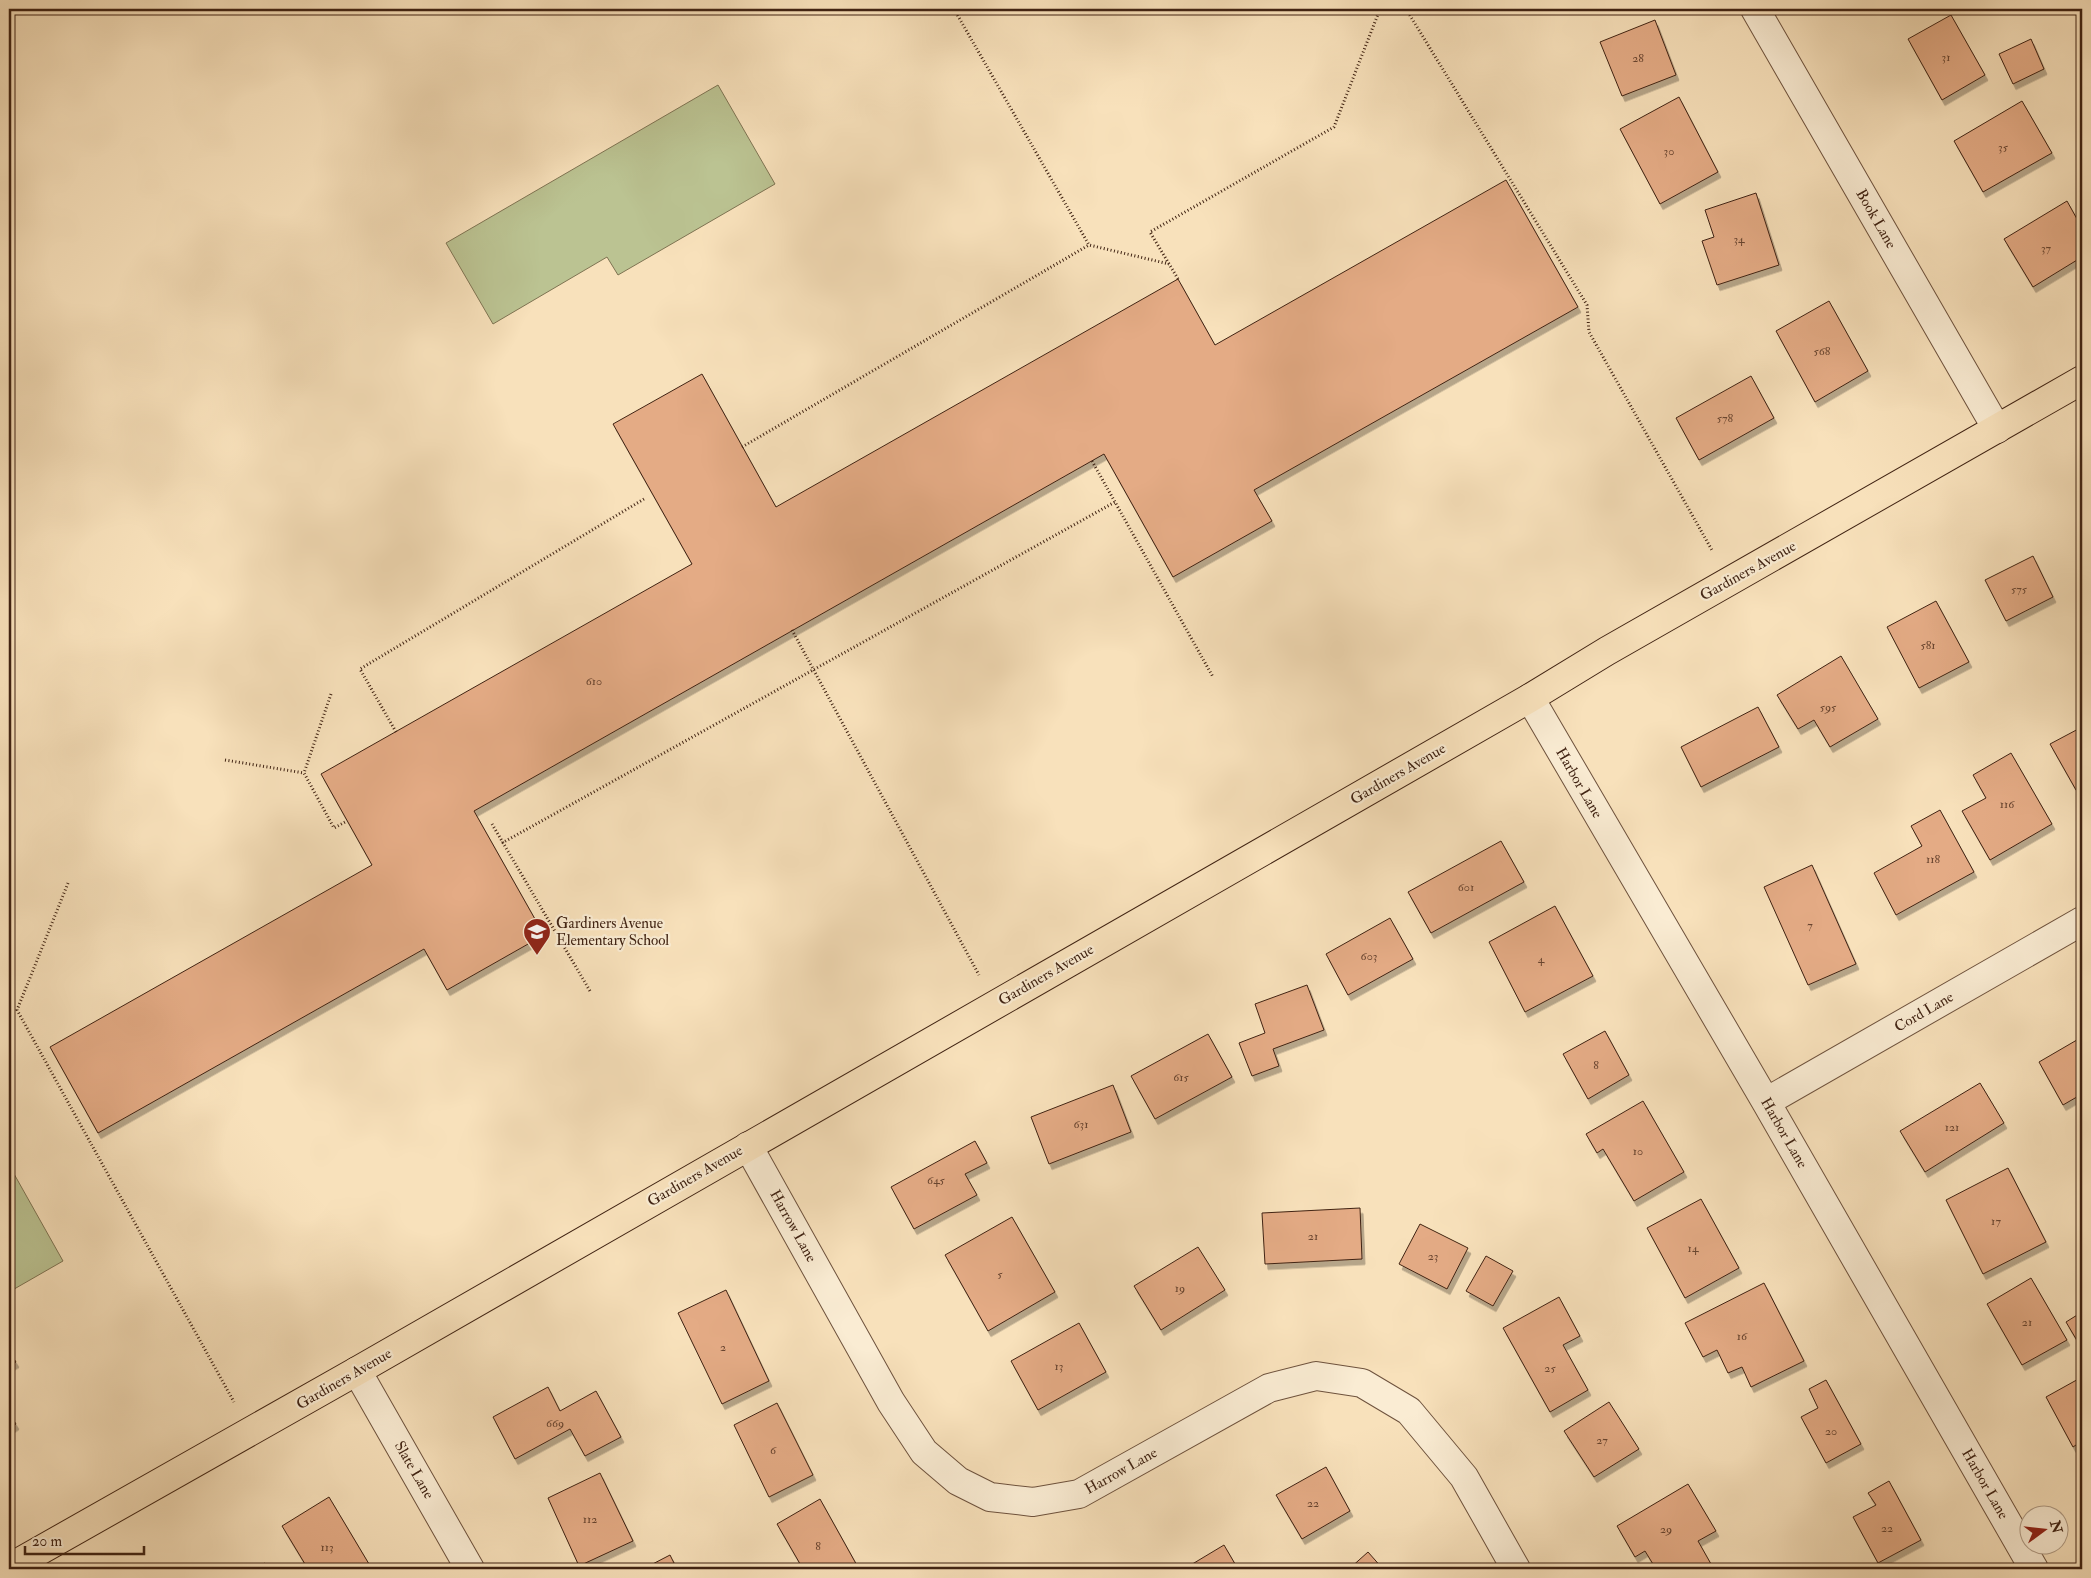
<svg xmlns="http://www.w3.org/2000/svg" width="2091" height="1578" font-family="'IM FELL Double Pica',serif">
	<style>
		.green { fill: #bbc392; stroke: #7e7352 }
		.building { fill: #e4ab85; stroke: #402313; filter: url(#shadow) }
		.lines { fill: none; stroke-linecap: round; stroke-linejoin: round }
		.minor-casing { stroke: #6e523d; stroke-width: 30 }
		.major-casing { stroke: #402313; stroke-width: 30 }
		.path { stroke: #402313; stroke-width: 3; stroke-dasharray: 1 2.5; stroke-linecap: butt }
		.minor { stroke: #faecd3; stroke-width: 28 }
		.major { stroke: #f8e1bb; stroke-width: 28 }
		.labels { text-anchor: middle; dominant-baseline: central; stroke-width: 4.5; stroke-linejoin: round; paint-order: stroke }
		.number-label { font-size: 12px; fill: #694530 }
		.street-label { font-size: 15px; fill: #402313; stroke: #faecd3 }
		.poi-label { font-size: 15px; fill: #402313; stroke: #faecd3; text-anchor: start }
	</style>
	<defs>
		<filter id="shadow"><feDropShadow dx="3" dy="5.5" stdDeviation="0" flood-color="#0004"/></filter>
	</defs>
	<rect width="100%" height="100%" fill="#f8e1bb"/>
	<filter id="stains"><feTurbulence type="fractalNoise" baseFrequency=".004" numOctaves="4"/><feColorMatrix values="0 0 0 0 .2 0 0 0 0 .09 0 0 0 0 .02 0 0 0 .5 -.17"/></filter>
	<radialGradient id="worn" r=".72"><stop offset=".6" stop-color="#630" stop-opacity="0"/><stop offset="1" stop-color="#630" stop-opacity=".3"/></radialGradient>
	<!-- green -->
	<path class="green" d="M 718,85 L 775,184 L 618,275 L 607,257 L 493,324 L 446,243 Z
		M 9,1165 L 63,1261 L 9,1292 Z"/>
	<!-- building -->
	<path class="building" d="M 1951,15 L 1985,75 L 1942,100 L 1908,39 Z
		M 1655,20 L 1676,75 L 1622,96 L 1600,42 Z
		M 2031,39 L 2044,69 L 2013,84 L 1999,54 Z
		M 1679,97 L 1718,172 L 1660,204 L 1620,129 Z
		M 2022,101 L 2052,153 L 1983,192 L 1954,141 Z
		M 1506,180 L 1578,307 L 1254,490 L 1272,521 L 1173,577 L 1104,454 L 474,811 L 544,935 L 447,990 L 424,949 L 98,1133 L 50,1047 L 372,865 L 321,774 L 692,564 L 613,424 L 702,374 L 776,507 L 1178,279 L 1215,345 Z
		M 1756,193 L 1779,265 L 1717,285 L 1702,241 L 1714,237 L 1705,210 Z
		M 2067,201 L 2082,228 L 2082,257 L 2033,287 L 2004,239 Z
		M 1829,301 L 1868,371 L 1815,402 L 1776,331 Z
		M 1751,376 L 1774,418 L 1699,460 L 1676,418 Z
		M 2033,556 L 2053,597 L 2006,621 L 1985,580 Z
		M 1936,601 L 1969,662 L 1919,688 L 1887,627 Z
		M 1841,656 L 1878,719 L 1830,747 L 1814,720 L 1798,729 L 1777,695 Z
		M 1758,707 L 1779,747 L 1701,787 L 1681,747 Z
		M 2082,727 L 2082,787 L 2076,790 L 2050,744 Z
		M 2011,753 L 2052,824 L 1990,860 L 1962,811 L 1986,798 L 1973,775 Z
		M 1940,810 L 1974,872 L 1896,915 L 1874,873 L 1922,846 L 1911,826 Z
		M 1501,841 L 1524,882 L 1431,933 L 1408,892 Z
		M 1812,865 L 1856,964 L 1808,985 L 1764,887 Z
		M 1555,906 L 1593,976 L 1525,1012 L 1489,942 Z
		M 1390,918 L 1413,959 L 1348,995 L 1326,954 Z
		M 1307,985 L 1324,1030 L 1273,1049 L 1279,1066 L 1252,1076 L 1239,1043 L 1265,1033 L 1255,1004 Z
		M 1605,1031 L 1629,1075 L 1588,1099 L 1563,1054 Z
		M 1208,1034 L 1232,1077 L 1155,1119 L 1131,1076 Z
		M 2082,1037 L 2082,1094 L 2063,1105 L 2039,1062 Z
		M 1980,1083 L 2004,1123 L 1925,1172 L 1900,1131 Z
		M 1113,1085 L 1131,1132 L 1049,1164 L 1031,1117 Z
		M 1643,1101 L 1684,1172 L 1634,1201 L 1603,1149 L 1597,1153 L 1586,1134 Z
		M 975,1141 L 987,1163 L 965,1174 L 977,1195 L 914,1229 L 891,1187 Z
		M 2008,1168 L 2046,1242 L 1983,1274 L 1946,1200 Z
		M 1701,1199 L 1739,1268 L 1685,1298 L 1647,1228 Z
		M 1360,1208 L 1362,1259 L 1265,1264 L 1262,1213 Z
		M 1012,1217 L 1055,1292 L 988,1331 L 945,1255 Z
		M 1420,1224 L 1468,1248 L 1447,1289 L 1399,1264 Z
		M 1198,1247 L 1225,1290 L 1161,1330 L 1134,1286 Z
		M 1486,1256 L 1513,1271 L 1493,1306 L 1466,1291 Z
		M 2031,1278 L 2067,1340 L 2022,1365 L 1987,1304 Z
		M 1764,1283 L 1804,1361 L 1751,1387 L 1742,1367 L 1728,1373 L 1717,1350 L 1703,1357 L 1685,1323 Z
		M 726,1290 L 769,1381 L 722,1404 L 678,1313 Z
		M 1559,1297 L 1580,1336 L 1563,1345 L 1588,1390 L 1550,1412 L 1503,1328 Z
		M 2082,1312 L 2082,1349 L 2066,1322 Z
		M 1079,1323 L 1106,1372 L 1038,1410 L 1011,1361 Z
		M 9,1351 L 16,1362 L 9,1366 Z
		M 2082,1377 L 2082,1441 L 2073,1447 L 2046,1397 Z
		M 1826,1380 L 1861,1444 L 1826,1463 L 1801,1417 L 1818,1408 L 1809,1389 Z
		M 548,1387 L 560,1411 L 596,1391 L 621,1437 L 585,1456 L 570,1429 L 515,1459 L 493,1417 Z
		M 1609,1402 L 1639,1449 L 1594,1477 L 1564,1431 Z
		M 777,1403 L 813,1475 L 769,1497 L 734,1425 Z
		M 9,1413 L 16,1424 L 9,1429 Z
		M 1326,1467 L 1350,1511 L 1302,1539 L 1276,1495 Z
		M 600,1473 L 633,1541 L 579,1566 L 548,1498 Z
		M 1889,1481 L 1921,1540 L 1878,1563 L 1853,1517 L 1876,1505 L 1868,1493 Z
		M 1688,1484 L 1716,1531 L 1698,1541 L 1711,1564 L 1703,1569 L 1656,1569 L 1645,1551 L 1635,1557 L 1617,1526 Z
		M 329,1497 L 372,1569 L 308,1569 L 282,1526 Z
		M 820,1499 L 859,1569 L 803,1569 L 777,1524 Z
		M 1224,1545 L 1238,1569 L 1184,1569 Z
		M 1368,1552 L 1383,1569 L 1349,1569 Z
		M 670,1555 L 677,1569 L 643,1569 Z
		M 265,1563 L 269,1569 L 255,1569 Z"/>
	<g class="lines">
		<defs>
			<path id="minor" d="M 1755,9 L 1997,429
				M 1530,698 L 1766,1102 L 2034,1569
				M 1766,1102 L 2082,921
				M 748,1146 L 891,1402 L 924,1452 L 958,1481 L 990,1497 L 1033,1502 L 1079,1494 L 1269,1388 L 1316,1376 L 1362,1383 L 1409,1411 L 1464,1477 L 1516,1569
				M 357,1371 L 470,1569"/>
			<path id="major" d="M 9,1568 L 357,1371 L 1530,698 L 1607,651 L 2082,380"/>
		</defs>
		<!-- minor casing -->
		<use href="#minor" class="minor-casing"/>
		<!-- major casing -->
		<use href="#major" class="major-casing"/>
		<!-- path -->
		<path class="path" d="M 954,9 L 1089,245 L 1169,264
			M 1406,9 L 1587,305 L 1589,332 L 1713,552
			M 1178,279 L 1150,232 L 1334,127 L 1380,9
			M 742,447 L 1089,245
			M 1092,461 L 1213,677
			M 792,630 L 979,975
			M 331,694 L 304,773 L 334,828 L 347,821
			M 396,732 L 360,669 L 644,499
			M 225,760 L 304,773
			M 492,824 L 590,991
			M 502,843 L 1115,502
			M 68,883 L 17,1010 L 234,1402"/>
		<!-- minor -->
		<use href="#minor" class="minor"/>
		<!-- major -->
		<use href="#major" class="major"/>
	</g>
	<!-- icons -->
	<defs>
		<symbol id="school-pin" viewBox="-11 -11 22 30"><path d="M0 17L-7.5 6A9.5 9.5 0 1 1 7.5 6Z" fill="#8f2418" stroke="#faecd3"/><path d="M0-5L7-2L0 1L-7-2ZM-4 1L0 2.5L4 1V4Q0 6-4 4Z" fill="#fff"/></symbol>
	</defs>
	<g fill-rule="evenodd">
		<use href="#school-pin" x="521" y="916" width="32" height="43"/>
	</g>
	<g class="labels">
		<!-- number labels -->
		<g class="number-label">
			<text x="1946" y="57">31</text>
			<text x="1638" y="58">28</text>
			<text x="2003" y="147">35</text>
			<text x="1669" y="151">30</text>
			<text x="1739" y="239">34</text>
			<text x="2046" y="248">37</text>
			<text x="1822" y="351">568</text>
			<text x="1725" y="418">578</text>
			<text x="2019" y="589">575</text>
			<text x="1928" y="645">581</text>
			<text x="594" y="681">610</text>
			<text x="1828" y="707">595</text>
			<text x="2007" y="804">116</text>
			<text x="1933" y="859">118</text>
			<text x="1466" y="887">601</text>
			<text x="1810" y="925">7</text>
			<text x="1369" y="956">603</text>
			<text x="1541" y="959">4</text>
			<text x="1596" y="1065">8</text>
			<text x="1181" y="1077">615</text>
			<text x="1081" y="1124">631</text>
			<text x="1952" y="1127">121</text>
			<text x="1638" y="1151">10</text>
			<text x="936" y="1180">645</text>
			<text x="1996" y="1221">17</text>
			<text x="1313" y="1236">21</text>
			<text x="1693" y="1248">14</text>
			<text x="1433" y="1256">23</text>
			<text x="1000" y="1274">5</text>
			<text x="1180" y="1288">19</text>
			<text x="2027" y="1322">21</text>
			<text x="1742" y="1336">16</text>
			<text x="723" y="1347">2</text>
			<text x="1059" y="1366">13</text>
			<text x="1550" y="1368">25</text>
			<text x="555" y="1423">669</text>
			<text x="1831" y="1431">20</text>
			<text x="1602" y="1440">27</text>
			<text x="773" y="1450">6</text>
			<text x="1313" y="1503">22</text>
			<text x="590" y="1519">112</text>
			<text x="1887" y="1528">22</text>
			<text x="1666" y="1529">29</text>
			<text x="818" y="1546">8</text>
			<text x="327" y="1547">113</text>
		</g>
		<!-- street labels -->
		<g class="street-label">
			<text transform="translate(1876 219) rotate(60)">Book Lane</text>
			<text transform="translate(1748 571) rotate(-29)">Gardiners Avenue</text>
			<text transform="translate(1398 774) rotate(-30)">Gardiners Avenue</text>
			<text transform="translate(1579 783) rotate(60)">Harbor Lane</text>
			<text transform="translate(1046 975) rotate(-30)">Gardiners Avenue</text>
			<text transform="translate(1924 1012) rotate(-30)">Cord Lane</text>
			<text transform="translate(1784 1133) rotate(60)">Harbor Lane</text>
			<text transform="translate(695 1176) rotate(-30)">Gardiners Avenue</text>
			<text transform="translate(793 1226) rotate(61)">Harrow Lane</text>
			<text transform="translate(344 1379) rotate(-30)">Gardiners Avenue</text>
			<text transform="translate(414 1470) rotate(60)">Slate Lane</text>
			<text transform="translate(1121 1471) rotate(-29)">Harrow Lane</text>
			<text transform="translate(1985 1484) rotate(60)">Harbor Lane</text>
		</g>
		<!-- poi labels -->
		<g class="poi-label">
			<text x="556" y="923">Gardiners Avenue<tspan x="556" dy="17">Elementary School</tspan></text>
		</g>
	</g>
	<!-- margin -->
	<rect width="2091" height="1578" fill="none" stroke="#f8e1bb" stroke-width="30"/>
	<rect x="10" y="10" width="2071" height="1558" fill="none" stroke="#402313" stroke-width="2.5"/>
	<rect x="15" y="15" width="2061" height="1548" fill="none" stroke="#402313"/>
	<!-- north arrow -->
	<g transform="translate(2044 1530) rotate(75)"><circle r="24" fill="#faecd3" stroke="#b09c86"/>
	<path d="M0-4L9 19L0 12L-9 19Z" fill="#8f2418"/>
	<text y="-8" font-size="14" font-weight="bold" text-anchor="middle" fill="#402313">N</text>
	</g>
	<!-- scale -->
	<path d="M25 1546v8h119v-8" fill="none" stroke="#402313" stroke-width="2.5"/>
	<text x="32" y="1546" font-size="15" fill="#402313" stroke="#faecd3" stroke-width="4" paint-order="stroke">20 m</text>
	<rect width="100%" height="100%" filter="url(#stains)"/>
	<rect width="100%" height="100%" fill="url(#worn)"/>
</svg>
